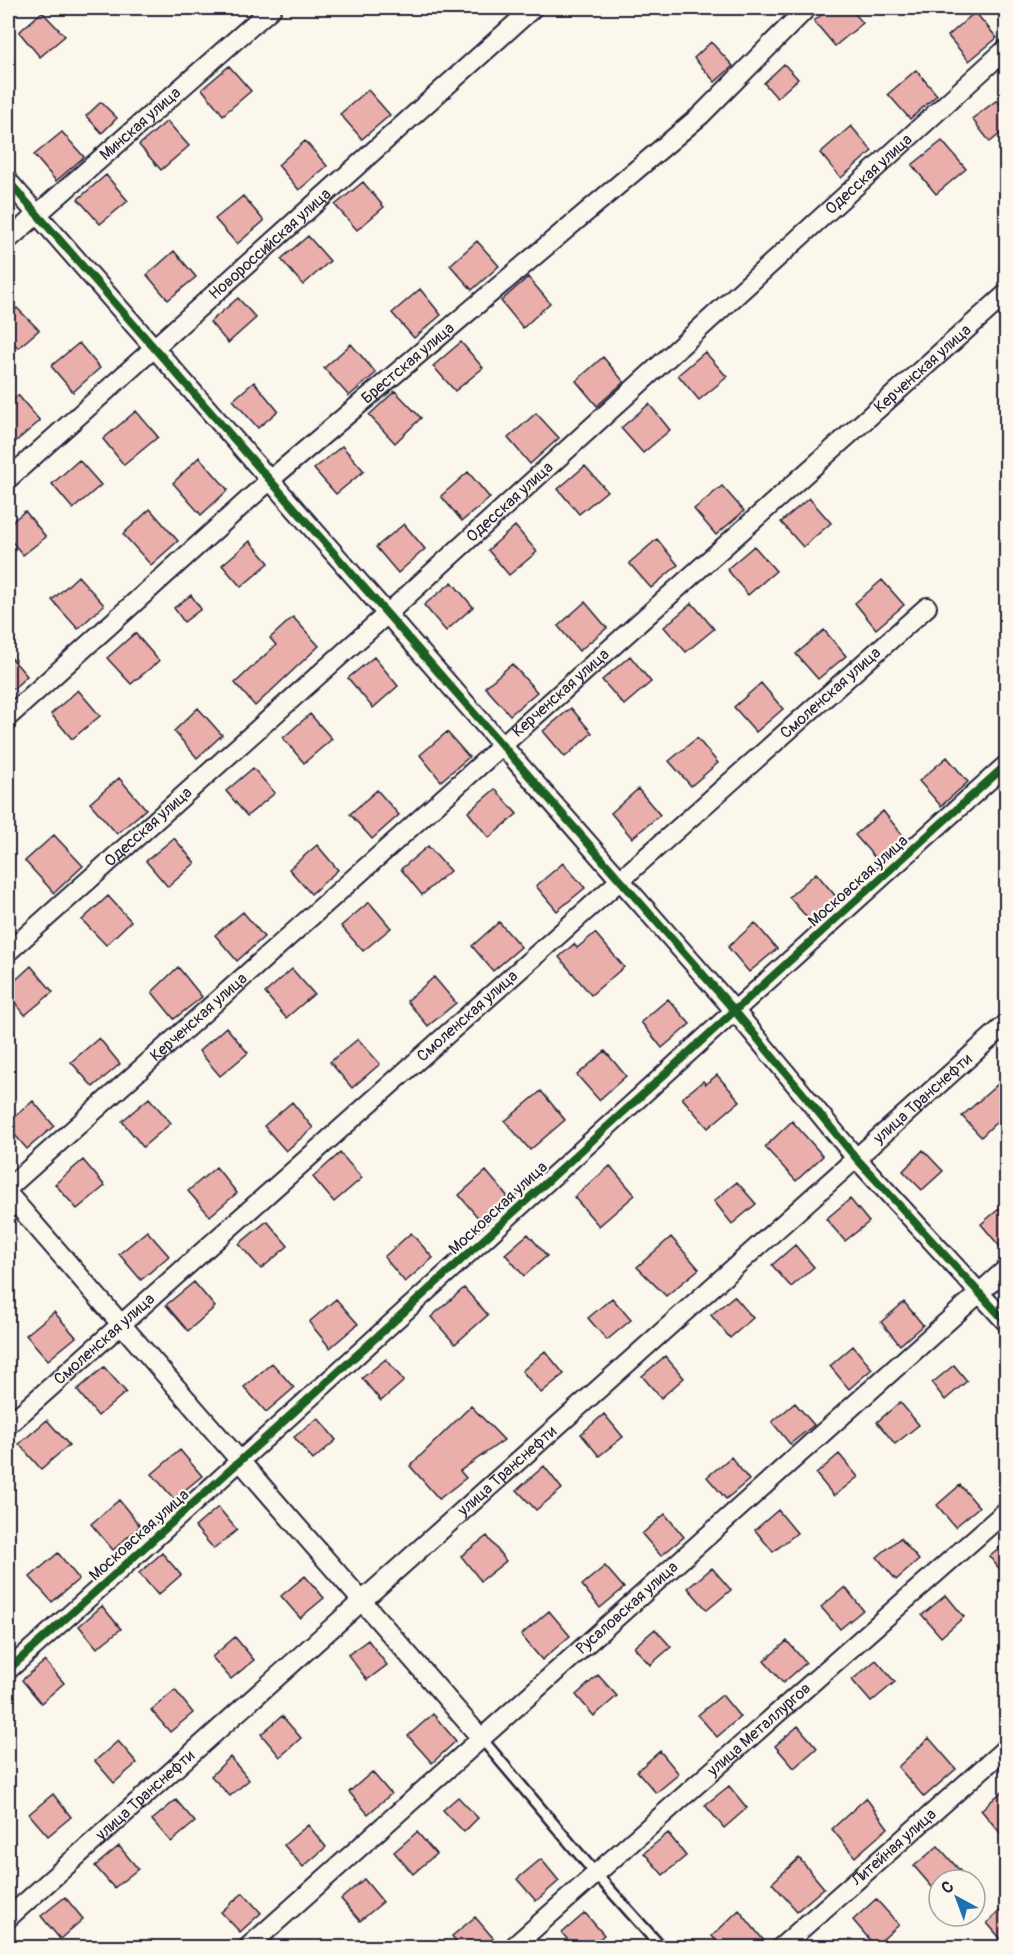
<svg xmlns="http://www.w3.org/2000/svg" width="1014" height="1955" font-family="Pangolin,sans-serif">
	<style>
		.building { fill: #eaafab; stroke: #22223b; stroke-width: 1.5 }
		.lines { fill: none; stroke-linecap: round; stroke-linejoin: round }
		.lane-casing { stroke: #22223b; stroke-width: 14 }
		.street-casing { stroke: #22223b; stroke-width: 22 }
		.lane { stroke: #fbf7ec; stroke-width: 9 }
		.street { stroke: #fbf7ec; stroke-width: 18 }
		.cycleway-casing { stroke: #fbf7ec; stroke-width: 11 }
		.cycleway { stroke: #1b5e20; stroke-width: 8 }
		.labels { text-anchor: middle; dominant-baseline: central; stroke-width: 4.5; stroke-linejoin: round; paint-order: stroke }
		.street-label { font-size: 16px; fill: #22223b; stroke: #fbf7ec }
	</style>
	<rect width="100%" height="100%" fill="#fbf7ec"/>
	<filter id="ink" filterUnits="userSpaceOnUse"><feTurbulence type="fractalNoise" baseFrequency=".0167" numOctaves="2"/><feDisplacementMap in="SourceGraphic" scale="12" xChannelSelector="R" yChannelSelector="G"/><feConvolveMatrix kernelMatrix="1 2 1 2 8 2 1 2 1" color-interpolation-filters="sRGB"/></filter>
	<g filter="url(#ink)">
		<!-- building -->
		<path class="building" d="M 830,8 L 850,8 L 863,23 L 835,46 L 814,21 Z
			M 42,12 L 65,36 L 40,57 L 19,32 Z
			M 975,12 L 997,38 L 969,61 L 948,36 Z
			M 711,42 L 733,66 L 715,82 L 694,58 Z
			M 784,64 L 798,79 L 777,98 L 764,83 Z
			M 229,66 L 251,91 L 223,115 L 202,89 Z
			M 916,70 L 937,95 L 910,119 L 888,94 Z
			M 368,90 L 390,115 L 362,139 L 340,114 Z
			M 997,100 L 1006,112 L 1006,129 L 990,142 L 972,119 Z
			M 101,102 L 117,118 L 102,133 L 86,116 Z
			M 167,121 L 189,146 L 161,170 L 139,145 Z
			M 851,126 L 872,151 L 841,178 L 820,153 Z
			M 62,132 L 84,157 L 56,181 L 34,155 Z
			M 305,141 L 327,166 L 299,190 L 278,165 Z
			M 942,141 L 966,169 L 936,194 L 912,165 Z
			M 106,175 L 128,201 L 100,224 L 78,199 Z
			M 363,182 L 384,207 L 357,230 L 335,205 Z
			M 243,196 L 264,221 L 237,244 L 215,219 Z
			M 308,236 L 330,261 L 303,285 L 281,259 Z
			M 477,241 L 499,266 L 472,290 L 450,265 Z
			M 174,251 L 196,277 L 168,300 L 147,275 Z
			M 528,277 L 550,303 L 523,328 L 501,301 Z
			M 420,289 L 441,315 L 414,338 L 392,313 Z
			M 238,298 L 256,318 L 228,343 L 210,322 Z
			M 17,308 L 39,330 L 18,348 L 8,336 L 8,316 Z
			M 461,342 L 483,368 L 455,391 L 433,366 Z
			M 79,343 L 100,368 L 73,392 L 51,366 Z
			M 351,344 L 376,373 L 349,396 L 324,368 Z
			M 705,352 L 727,377 L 699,400 L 678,375 Z
			M 603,357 L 624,382 L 597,406 L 576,381 Z
			M 254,382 L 278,411 L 258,428 L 233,400 Z
			M 395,391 L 421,418 L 395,443 L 369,415 Z
			M 18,395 L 40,421 L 8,448 L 8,405 Z
			M 649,404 L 670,430 L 643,453 L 621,428 Z
			M 136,411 L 158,437 L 124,465 L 103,439 Z
			M 536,413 L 559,438 L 530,464 L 508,438 Z
			M 342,446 L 364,471 L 336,494 L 314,469 Z
			M 199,457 L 228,490 L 201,515 L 173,483 Z
			M 79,460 L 101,485 L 73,509 L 52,484 Z
			M 585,466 L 607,491 L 579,514 L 558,489 Z
			M 468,472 L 490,498 L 462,521 L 441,496 Z
			M 722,486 L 744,511 L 716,535 L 694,509 Z
			M 809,498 L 831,523 L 803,547 L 781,522 Z
			M 150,509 L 178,541 L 151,565 L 123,534 Z
			M 25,511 L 46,537 L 23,555 L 8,537 L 8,525 Z
			M 404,524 L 425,549 L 398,573 L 376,547 Z
			M 515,526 L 537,552 L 509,575 L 488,550 Z
			M 657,539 L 678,565 L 651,588 L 629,563 Z
			M 250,541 L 269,563 L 241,587 L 222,565 Z
			M 754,546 L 776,571 L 748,595 L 727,569 Z
			M 78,576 L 104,605 L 78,629 L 52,600 Z
			M 882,580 L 904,605 L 876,629 L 855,603 Z
			M 452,582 L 473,607 L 446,631 L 424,605 Z
			M 191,595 L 201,609 L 184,622 L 174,608 Z
			M 585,602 L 607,628 L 579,651 L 558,626 Z
			M 692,603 L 714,629 L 686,652 L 664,627 Z
			M 293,617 L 319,646 L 255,706 L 235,683 L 276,645 L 270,638 Z
			M 824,630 L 846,656 L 818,679 L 796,654 Z
			M 135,633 L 159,661 L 131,684 L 107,658 Z
			M 8,654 L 27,676 L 8,694 Z
			M 630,656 L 651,682 L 624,705 L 602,680 Z
			M 374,657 L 398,686 L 373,708 L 348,678 Z
			M 512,664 L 537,692 L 510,715 L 485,687 Z
			M 761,683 L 783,709 L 756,732 L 734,707 Z
			M 78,690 L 100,716 L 72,739 L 51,714 Z
			M 198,708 L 222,735 L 197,758 L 174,731 Z
			M 571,708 L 592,733 L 565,757 L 543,731 Z
			M 310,714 L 332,739 L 304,763 L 283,738 Z
			M 447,732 L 469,757 L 441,781 L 420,755 Z
			M 697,738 L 718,763 L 691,786 L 669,761 Z
			M 947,757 L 968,782 L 941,806 L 919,781 Z
			M 253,768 L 275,793 L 247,816 L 226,791 Z
			M 119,778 L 146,809 L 117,834 L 90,803 Z
			M 495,789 L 517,814 L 489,838 L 468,812 Z
			M 638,789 L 660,815 L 632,838 L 611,813 Z
			M 377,790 L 399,815 L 372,839 L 350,814 Z
			M 883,811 L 904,837 L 877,860 L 855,835 Z
			M 54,835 L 83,866 L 54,893 L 25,861 Z
			M 174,838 L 195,863 L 168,887 L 146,861 Z
			M 317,845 L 338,870 L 311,894 L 289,869 Z
			M 428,846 L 450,871 L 422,895 L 401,869 Z
			M 563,863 L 585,888 L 557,911 L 536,886 Z
			M 816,873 L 838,899 L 811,922 L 789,897 Z
			M 108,896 L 131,921 L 106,945 L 82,920 Z
			M 369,902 L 391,928 L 363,951 L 341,926 Z
			M 243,912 L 264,937 L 237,961 L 215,935 Z
			M 499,922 L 521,947 L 493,971 L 472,946 Z
			M 755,923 L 777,949 L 749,972 L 728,947 Z
			M 595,933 L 624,967 L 591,995 L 559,957 L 574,944 L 577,948 Z
			M 31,966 L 53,992 L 25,1015 L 8,994 L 8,987 Z
			M 178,967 L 202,997 L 174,1019 L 152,992 Z
			M 292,969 L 314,994 L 286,1018 L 265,993 Z
			M 434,977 L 456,1003 L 428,1026 L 407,1001 Z
			M 668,999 L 690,1024 L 662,1048 L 641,1022 Z
			M 226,1027 L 248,1053 L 220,1076 L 199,1051 Z
			M 99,1038 L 120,1064 L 93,1087 L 71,1062 Z
			M 358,1039 L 380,1064 L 352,1088 L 330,1062 Z
			M 605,1051 L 626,1076 L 599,1100 L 577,1075 Z
			M 717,1075 L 740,1101 L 708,1128 L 682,1098 L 703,1081 L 706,1084 Z
			M 998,1084 L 1006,1093 L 1006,1113 L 981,1137 L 962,1116 Z
			M 541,1091 L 565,1120 L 530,1150 L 505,1121 Z
			M 149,1098 L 171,1123 L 143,1147 L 122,1121 Z
			M 33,1101 L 54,1126 L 27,1149 L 8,1127 L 8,1122 Z
			M 292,1102 L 313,1128 L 286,1151 L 264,1126 Z
			M 792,1121 L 823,1156 L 796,1181 L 765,1147 Z
			M 923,1150 L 943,1171 L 922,1190 L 903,1171 Z
			M 340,1153 L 362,1178 L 334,1202 L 313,1177 Z
			M 83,1160 L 105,1186 L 77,1209 L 55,1184 Z
			M 610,1166 L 635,1195 L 599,1226 L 574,1197 Z
			M 216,1167 L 237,1193 L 210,1216 L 188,1191 Z
			M 486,1171 L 508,1197 L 480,1220 L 459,1195 Z
			M 737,1182 L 756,1204 L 732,1224 L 714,1201 Z
			M 850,1199 L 869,1222 L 845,1241 L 826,1219 Z
			M 1006,1203 L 1006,1254 L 981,1224 Z
			M 267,1221 L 288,1246 L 261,1269 L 239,1244 Z
			M 147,1231 L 169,1256 L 141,1280 L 119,1254 Z
			M 411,1233 L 433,1258 L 405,1282 L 384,1257 Z
			M 528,1234 L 547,1256 L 524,1276 L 505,1254 Z
			M 671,1237 L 699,1269 L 666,1296 L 637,1267 Z
			M 795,1245 L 814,1267 L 791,1287 L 772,1265 Z
			M 194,1282 L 215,1307 L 188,1331 L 166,1305 Z
			M 464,1288 L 488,1315 L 455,1344 L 431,1317 Z
			M 734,1296 L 753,1318 L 730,1338 L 711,1315 Z
			M 612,1298 L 631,1320 L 607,1340 L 588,1318 Z
			M 336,1299 L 358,1324 L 330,1348 L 309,1322 Z
			M 904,1302 L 923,1325 L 900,1345 L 881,1322 Z
			M 54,1312 L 76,1337 L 48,1360 L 26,1335 Z
			M 853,1346 L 872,1369 L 849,1389 L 830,1366 Z
			M 545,1351 L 564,1374 L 541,1393 L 522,1371 Z
			M 665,1356 L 684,1378 L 661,1398 L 642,1376 Z
			M 386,1359 L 404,1381 L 381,1401 L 362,1378 Z
			M 272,1363 L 294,1388 L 266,1412 L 244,1387 Z
			M 954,1365 L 967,1381 L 945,1400 L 932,1383 Z
			M 104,1367 L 126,1392 L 98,1416 L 77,1390 Z
			M 900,1402 L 919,1425 L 895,1444 L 877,1422 Z
			M 795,1403 L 814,1425 L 790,1444 L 772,1422 Z
			M 471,1406 L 504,1440 L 460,1471 L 466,1478 L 439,1499 L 410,1466 Z
			M 604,1414 L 623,1437 L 599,1456 L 581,1434 Z
			M 318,1418 L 336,1440 L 313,1460 L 294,1437 Z
			M 47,1420 L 69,1445 L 41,1469 L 19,1444 Z
			M 180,1450 L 202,1476 L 174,1499 L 152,1474 Z
			M 839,1454 L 858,1477 L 834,1496 L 816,1474 Z
			M 731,1457 L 749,1480 L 726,1499 L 707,1477 Z
			M 544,1466 L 562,1489 L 536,1510 L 517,1490 Z
			M 960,1485 L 979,1507 L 955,1527 L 937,1505 Z
			M 119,1500 L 140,1526 L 113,1550 L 91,1524 Z
			M 218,1507 L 237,1530 L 214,1549 L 195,1527 Z
			M 778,1510 L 797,1533 L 773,1552 L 755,1530 Z
			M 665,1514 L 684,1537 L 661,1556 L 642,1534 Z
			M 487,1536 L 506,1561 L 481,1581 L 461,1556 Z
			M 900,1538 L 919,1560 L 896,1580 L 877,1557 Z
			M 1006,1542 L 1006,1577 L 989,1556 Z
			M 58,1553 L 79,1579 L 52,1602 L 30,1577 Z
			M 162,1553 L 181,1575 L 158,1595 L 139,1573 Z
			M 605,1566 L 624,1588 L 600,1608 L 582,1585 Z
			M 712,1568 L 731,1590 L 707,1610 L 688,1588 Z
			M 305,1576 L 324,1598 L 300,1618 L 281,1596 Z
			M 845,1587 L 863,1610 L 840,1629 L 821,1607 Z
			M 946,1595 L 964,1617 L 941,1637 L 922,1615 Z
			M 102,1606 L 121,1629 L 97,1648 L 79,1626 Z
			M 549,1611 L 570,1636 L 542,1660 L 521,1635 Z
			M 655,1629 L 671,1647 L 650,1665 L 634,1647 Z
			M 235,1637 L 254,1660 L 231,1679 L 212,1657 Z
			M 368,1640 L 387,1665 L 367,1680 L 348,1655 Z
			M 787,1641 L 806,1663 L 783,1683 L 764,1661 Z
			M 876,1660 L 895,1682 L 871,1702 L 852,1680 Z
			M 45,1661 L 64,1683 L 41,1703 L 22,1680 Z
			M 598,1675 L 617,1696 L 594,1716 L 576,1695 Z
			M 175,1690 L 193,1713 L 170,1732 L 151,1710 Z
			M 722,1695 L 740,1717 L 717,1737 L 698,1715 Z
			M 433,1714 L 456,1741 L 432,1763 L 408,1736 Z
			M 282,1716 L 301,1738 L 280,1757 L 261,1734 Z
			M 798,1726 L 817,1748 L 794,1768 L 775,1746 Z
			M 929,1738 L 956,1769 L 924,1797 L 898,1767 Z
			M 118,1741 L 137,1763 L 114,1783 L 95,1761 Z
			M 660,1751 L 679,1774 L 656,1793 L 637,1771 Z
			M 230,1757 L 249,1780 L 230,1796 L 211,1776 Z
			M 372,1772 L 391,1794 L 368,1814 L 349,1792 Z
			M 729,1786 L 747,1808 L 724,1828 L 705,1805 Z
			M 1006,1788 L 1006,1840 L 981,1810 Z
			M 53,1794 L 71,1817 L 48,1836 L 29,1814 Z
			M 458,1797 L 478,1818 L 464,1832 L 443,1810 Z
			M 866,1798 L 888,1828 L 855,1857 L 832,1829 Z
			M 176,1800 L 195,1822 L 171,1842 L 152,1820 Z
			M 308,1825 L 326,1847 L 303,1867 L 284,1845 Z
			M 417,1832 L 436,1854 L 413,1874 L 394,1852 Z
			M 668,1833 L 686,1856 L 663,1875 L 644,1853 Z
			M 119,1846 L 138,1869 L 114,1888 L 95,1866 Z
			M 938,1846 L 961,1872 L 951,1880 L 939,1880 L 939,1895 L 914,1866 Z
			M 799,1858 L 824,1888 L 797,1911 L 772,1883 Z
			M 541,1859 L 559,1881 L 536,1901 L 517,1879 Z
			M 364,1879 L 383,1902 L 360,1921 L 341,1899 Z
			M 243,1893 L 261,1913 L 240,1932 L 221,1912 Z
			M 65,1897 L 83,1919 L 60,1939 L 41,1916 Z
			M 876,1899 L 899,1925 L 875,1946 L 853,1920 Z
			M 1006,1905 L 1006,1945 L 987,1923 Z
			M 739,1910 L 769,1947 L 722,1947 L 712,1936 Z
			M 585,1913 L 604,1935 L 590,1947 L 574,1947 L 562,1933 Z
			M 475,1917 L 494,1939 L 484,1947 L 461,1947 L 452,1936 Z"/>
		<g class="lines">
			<defs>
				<path id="lane" d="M 481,1738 L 596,1874 L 662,1948"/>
				<g id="street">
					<path d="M 8,181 L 734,1010 L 856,1158 L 1006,1322"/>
					<path id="s1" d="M 8,240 L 272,8"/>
					<path id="s2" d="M 8,479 L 533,8"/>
					<path id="s3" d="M 8,717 L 270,480 L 701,115 L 807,8"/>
					<path id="s4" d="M 8,952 L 387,614 L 1006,49"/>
					<path id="s5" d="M 8,1188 L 1006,294"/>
					<path d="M 8,1194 L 481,1738"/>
					<path id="s6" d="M 8,1425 L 927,607"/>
					<path d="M 8,1670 C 343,1371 672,1065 1006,765"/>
					<path id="s7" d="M 8,1918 L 1006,1024"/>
					<path id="s8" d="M 247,1948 L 1006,1269"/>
					<path id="s9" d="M 512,1948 L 1006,1511"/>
					<path id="s10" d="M 780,1948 L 1006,1748"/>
				</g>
			</defs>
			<!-- lane casing -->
			<use href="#lane" class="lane-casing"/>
			<!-- street casing -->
			<use href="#street" class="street-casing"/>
			<!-- lane -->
			<use href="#lane" class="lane"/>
			<!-- street -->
			<use href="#street" class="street"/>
			<defs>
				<path id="cycleway" d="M 8,181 L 734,1010 L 856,1158 L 1006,1322
					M 8,1670 C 343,1371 672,1065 1006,765"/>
			</defs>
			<!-- cycleway casing -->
			<use href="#cycleway" class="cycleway-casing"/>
			<!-- cycleway -->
			<use href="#cycleway" class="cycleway"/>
		</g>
	</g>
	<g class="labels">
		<!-- street labels -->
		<g class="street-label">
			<text stroke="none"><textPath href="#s1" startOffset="176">Минская улица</textPath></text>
			<text stroke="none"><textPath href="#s4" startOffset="1160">Одесская улица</textPath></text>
			<text stroke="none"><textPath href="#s2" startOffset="352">Новороссийская улица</textPath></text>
			<text stroke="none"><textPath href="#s3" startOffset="534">Брестская улица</textPath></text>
			<text stroke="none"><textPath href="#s5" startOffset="1228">Керченская улица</textPath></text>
			<text stroke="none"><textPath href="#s4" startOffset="674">Одесская улица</textPath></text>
			<text stroke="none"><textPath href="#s6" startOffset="1101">Смоленская улица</textPath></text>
			<text stroke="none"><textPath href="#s5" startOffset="742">Керченская улица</textPath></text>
			<text stroke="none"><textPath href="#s4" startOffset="188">Одесская улица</textPath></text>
			<text transform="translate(858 881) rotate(-42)">Московская улица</text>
			<text stroke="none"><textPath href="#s6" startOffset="615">Смоленская улица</textPath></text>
			<text stroke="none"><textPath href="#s5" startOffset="256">Керченская улица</textPath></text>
			<text stroke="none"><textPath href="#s7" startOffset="1228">улица Транснефти</textPath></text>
			<text transform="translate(498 1208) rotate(-43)">Московская улица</text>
			<text stroke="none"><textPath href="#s6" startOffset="129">Смоленская улица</textPath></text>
			<text stroke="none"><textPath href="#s7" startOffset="670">улица Транснефти</textPath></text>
			<text transform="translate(139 1535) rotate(-42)">Московская улица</text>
			<text stroke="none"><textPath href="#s8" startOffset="510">Русаловская улица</textPath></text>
			<text stroke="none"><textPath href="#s9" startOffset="330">улица Металлургов</textPath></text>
			<text stroke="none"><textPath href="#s7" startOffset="184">улица Транснефти</textPath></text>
			<text stroke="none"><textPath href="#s10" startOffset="152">Литейная улица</textPath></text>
		</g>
	</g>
	<!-- margin -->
	<rect width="1014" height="1955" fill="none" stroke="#fbf7ec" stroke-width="30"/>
	<rect x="15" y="15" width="984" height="1925" fill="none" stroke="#22223b" stroke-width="2" filter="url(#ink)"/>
	<!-- north arrow -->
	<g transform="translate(957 1898) rotate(319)"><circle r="28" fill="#fbf7ec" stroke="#a4a2a5" stroke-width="1.5"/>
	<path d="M0-4.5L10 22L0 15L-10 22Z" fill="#1f6fb2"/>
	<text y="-9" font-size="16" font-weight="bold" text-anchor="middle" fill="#22223b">С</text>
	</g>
</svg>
